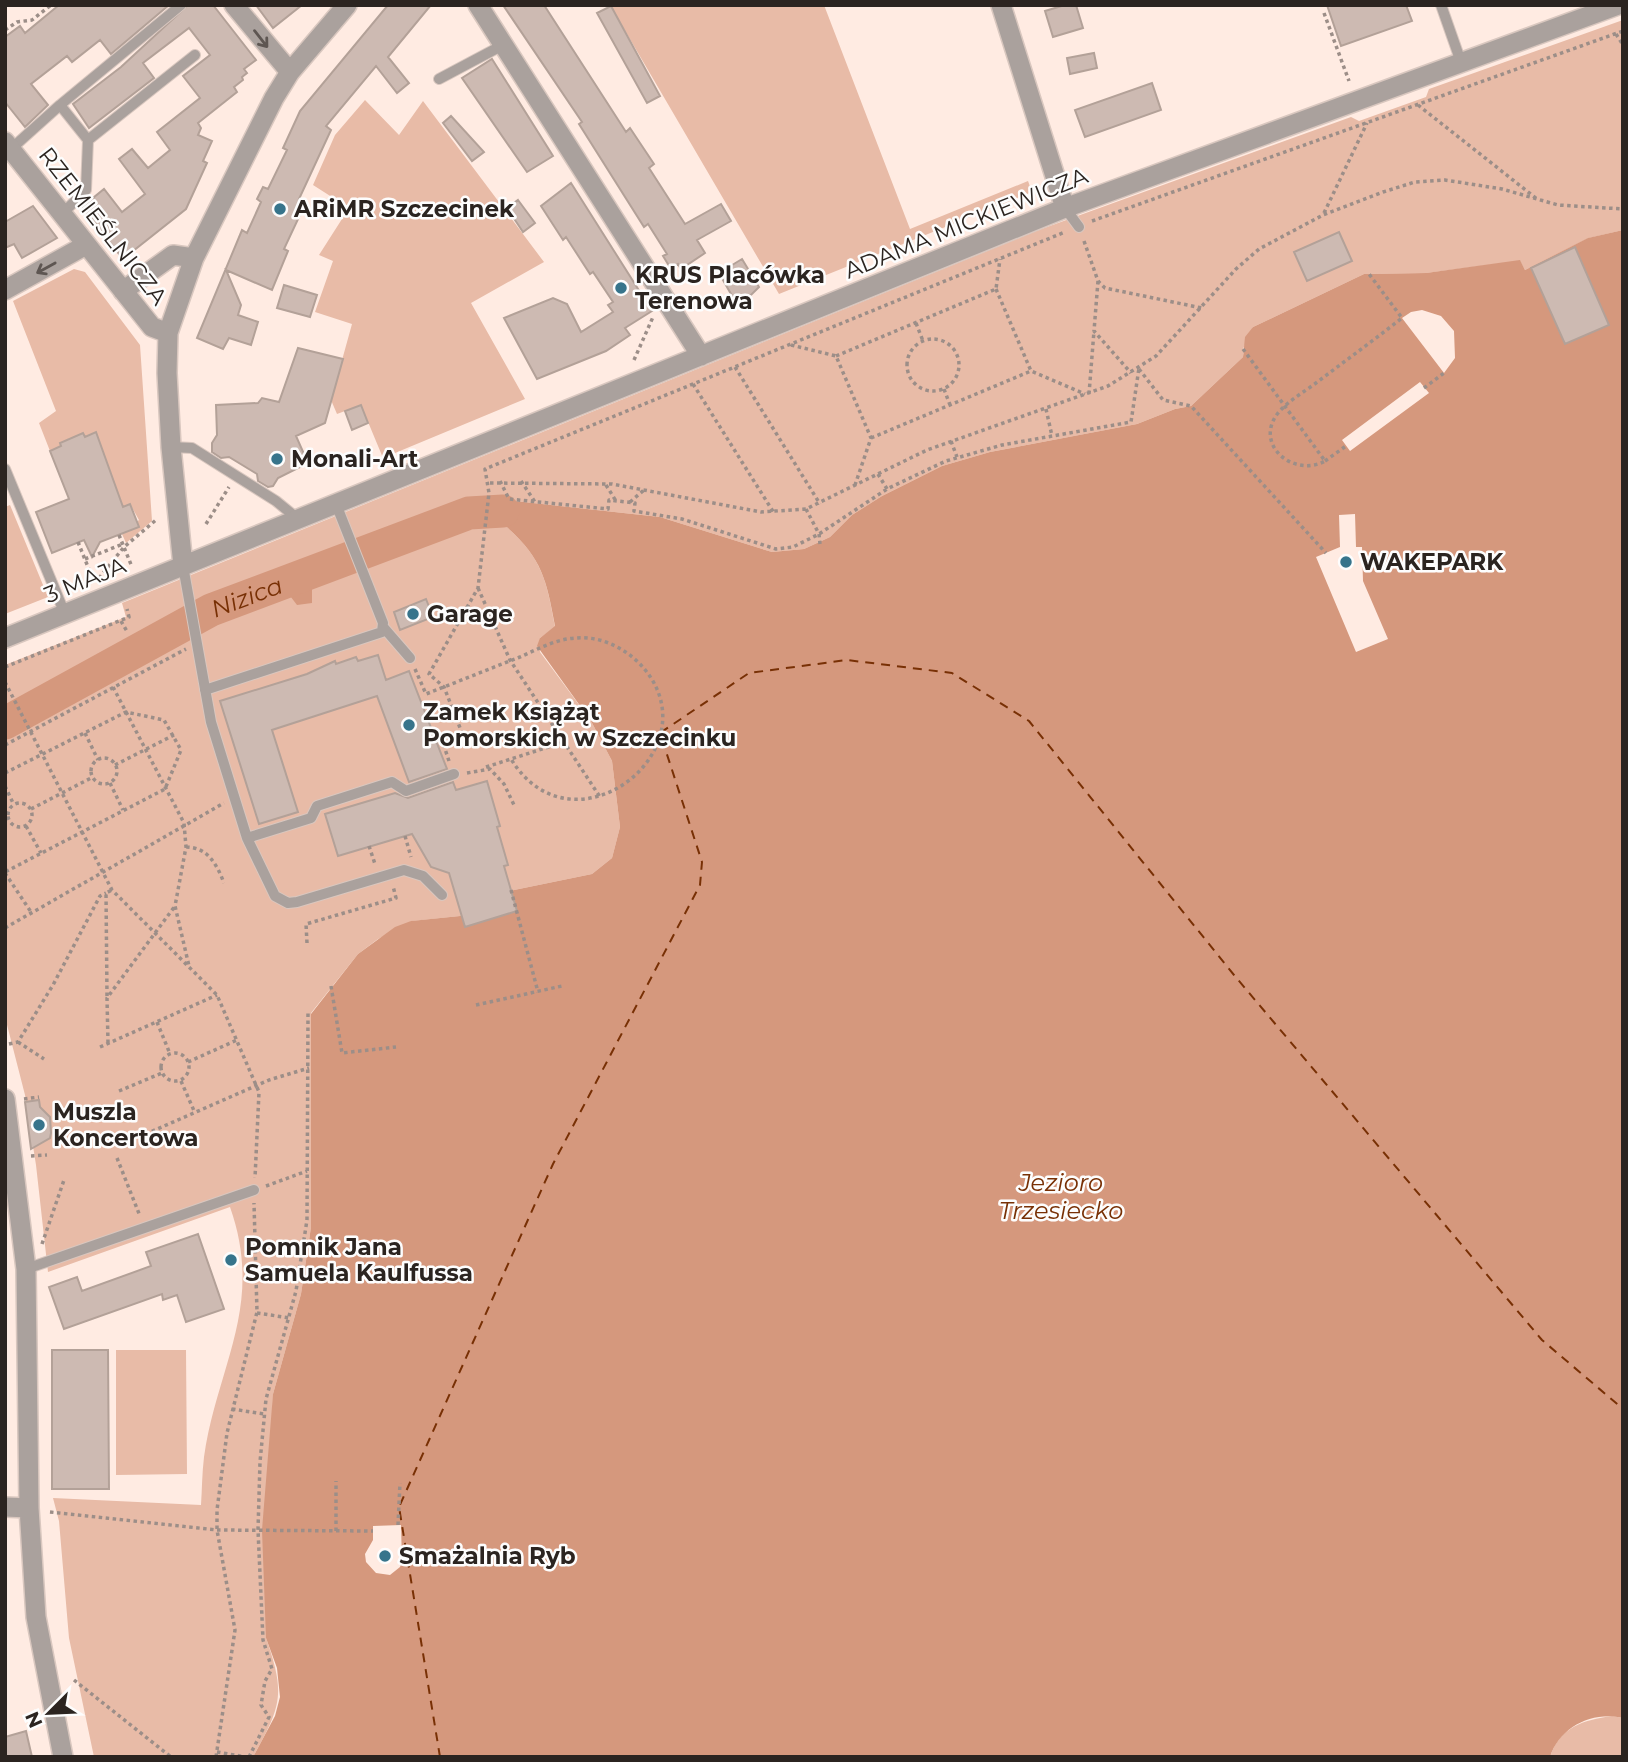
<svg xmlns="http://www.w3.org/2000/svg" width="1628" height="1762" font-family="Montserrat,sans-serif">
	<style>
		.green { fill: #e8bba7 }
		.water { fill: #d5987d }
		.pier { fill: #ffebe2 }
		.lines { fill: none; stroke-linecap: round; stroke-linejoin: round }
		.river { stroke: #d5987d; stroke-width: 33 }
		.ferry { stroke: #783005; stroke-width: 2; stroke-dasharray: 9 7; stroke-linecap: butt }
		.building { fill: #cdbab2; stroke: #b3a198; stroke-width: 2 }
		.lane-casing { stroke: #d9c7bf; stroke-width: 12 }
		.street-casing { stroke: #d9c7bf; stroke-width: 22 }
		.path { stroke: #9c8e88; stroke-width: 3.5; stroke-dasharray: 3.5 3.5; stroke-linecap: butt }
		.lane { stroke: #aaa19d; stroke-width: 10 }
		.street { stroke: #aaa19d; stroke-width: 19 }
		.oneway { stroke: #5e5652 }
		.poi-dot { fill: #37748b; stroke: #fdfdfd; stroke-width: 2.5 }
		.labels { text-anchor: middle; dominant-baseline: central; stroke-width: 5; stroke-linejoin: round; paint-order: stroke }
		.poi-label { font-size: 23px; font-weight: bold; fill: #2b2420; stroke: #fdfdfd; text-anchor: start }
		.street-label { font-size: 23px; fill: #2b2420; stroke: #fdfdfd }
		.water-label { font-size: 24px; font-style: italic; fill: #783005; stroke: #fdfdfd }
	</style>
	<rect width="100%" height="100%" fill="#ffebe2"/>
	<!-- green -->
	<path class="green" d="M 610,5 L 824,5 L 910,229 L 1028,181 L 1032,192 L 779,294 Z
		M 1623,20 L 1623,230 L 1589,238 L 1525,270 L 1520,261 L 1426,273 L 1364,274 L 1253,327 L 1243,349 L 1243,357 L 1191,406 L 1175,409 L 1137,424 L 990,452 L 942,466 L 882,496 L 852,515 L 830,537 L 804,549 L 772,552 L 660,517 L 505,500 L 501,522 C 541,556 546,576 555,627 L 540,638 L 540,652 L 591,721 L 612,761 L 620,827 L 612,858 L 592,874 L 494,894 L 460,916 L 412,921 L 378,939 L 358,954 L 311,1013 L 311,1227 L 301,1294 L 273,1394 L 266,1638 C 286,1695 281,1706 253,1757 L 94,1757 L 69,1638 L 59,1521 L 53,1498 L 201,1505 C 202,1490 202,1473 204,1457 C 217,1366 265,1306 230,1207 L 48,1272 L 36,1165 L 25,1095 L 5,1017 L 5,665 L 126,617 L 122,603 L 1036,231 L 1351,117 L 1359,121 L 1426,97 L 1429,89 Z
		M 365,100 L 399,135 L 423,101 L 544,262 L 471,303 L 525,399 L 383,458 L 361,405 L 337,414 L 331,400 L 352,324 L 315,312 L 333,261 L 319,255 L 349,208 L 313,185 L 335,135 Z
		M 74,269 L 85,272 L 140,345 L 152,521 L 126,543 L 122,534 L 139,520 L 130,504 L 123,507 L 96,433 L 85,437 L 83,434 L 50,451 L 39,423 L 56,411 L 13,301 Z
		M 10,505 L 48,597 L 5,614 L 5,507 Z
		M 116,1350 L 186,1350 L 187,1474 L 116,1475 Z
		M 1612,1716 L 1623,1718 L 1623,1757 L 1550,1757 C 1560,1727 1583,1720 1612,1716 Z"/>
	<!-- water -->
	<path class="water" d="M 1623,230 L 1623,1718 C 1592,1711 1560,1727 1550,1757 L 253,1757 L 275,1716 L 280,1697 L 277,1668 L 266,1638 L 262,1530 L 273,1394 L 301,1294 L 311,1227 L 311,1014 L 358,954 L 395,927 L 411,921 L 460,916 L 494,894 L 592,874 L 612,858 L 620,827 L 612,761 L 591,721 L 537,646 L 540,638 L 555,626 C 546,576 541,556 501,522 L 505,500 L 660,517 L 772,552 L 804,549 L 830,537 L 852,515 L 882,496 L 942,466 L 990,452 L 1137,424 L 1175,409 L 1191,406 L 1243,357 L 1245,337 L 1253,327 L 1364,274 L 1426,273 L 1520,260 L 1525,270 L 1588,238 Z
		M 312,572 L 312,603 L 297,605 L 281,584 Z"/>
	<!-- pier -->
	<path class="pier" d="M 1422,310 L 1441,316 L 1454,331 L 1455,358 L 1444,373 L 1402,318 L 1411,312 Z
		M 1420,382 L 1429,393 L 1350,451 L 1342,440 Z
		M 1355,514 L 1356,547 L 1362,547 L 1363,581 L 1388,639 L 1356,652 L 1316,557 L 1340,547 L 1339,515 Z
		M 401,1525 L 402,1562 L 400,1567 L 390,1575 L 376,1573 L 366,1562 L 365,1554 L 373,1540 L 373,1526 Z"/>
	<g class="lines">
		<!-- river -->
		<path class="river" id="s1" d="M 5,723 L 211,610 L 469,513 L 503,511"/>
		<!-- ferry -->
		<path class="ferry" d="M 440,1757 L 399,1507 L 553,1164 L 700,885 L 702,862 L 660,733 L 749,673 L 847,660 L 952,673 L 1029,721 L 1234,975 L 1542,1340 L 1623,1409"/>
	</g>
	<!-- building -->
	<path class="building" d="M 59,5 L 169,5 L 111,54 L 100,40 L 72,62 L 67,56 L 31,84 L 48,105 L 25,127 L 5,102 L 5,37 L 20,26 L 25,33 Z
		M 188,5 L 213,5 L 256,60 L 244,69 L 247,73 L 242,77 L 243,80 L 234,87 L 237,92 L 198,123 L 201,128 L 198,135 L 212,141 L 203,161 L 207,163 L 186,209 L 123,259 L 82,207 L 104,189 L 122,212 L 145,194 L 119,159 L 132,149 L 148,168 L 170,150 L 157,132 L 200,98 L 183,76 L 210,55 L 189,28 L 143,63 L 154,78 L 89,128 L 73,104 L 121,67 Z
		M 256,5 L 302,5 L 273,28 Z
		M 388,5 L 431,5 L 388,57 L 409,83 L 397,93 L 376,66 L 326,126 L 331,130 L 299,199 L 306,202 L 284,249 L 288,251 L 272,290 L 226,270 L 241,305 L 238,315 L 258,322 L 251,345 L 229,338 L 223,349 L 197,338 L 242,230 L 247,233 L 261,202 L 257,199 L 263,187 L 268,189 L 287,150 L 283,148 L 300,111 Z
		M 503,5 L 544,5 L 626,132 L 630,128 L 654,164 L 649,168 L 685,224 L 721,204 L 731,221 L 697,240 L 705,253 L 681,269 L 678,264 L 671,269 L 663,256 L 667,254 L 648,224 L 644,227 L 579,124 L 582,122 Z
		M 1065,5 L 1076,5 L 1083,28 L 1053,37 L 1045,11 Z
		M 1327,5 L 1406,5 L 1412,21 L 1341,46 Z
		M 611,6 L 660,96 L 647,103 L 597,13 Z
		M 1094,53 L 1097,68 L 1070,74 L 1067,58 Z
		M 492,59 L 553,156 L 527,172 L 462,78 Z
		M 1152,83 L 1161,110 L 1085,137 L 1075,110 Z
		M 451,116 L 484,152 L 472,161 L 443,123 Z
		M 571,183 L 652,311 L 625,328 L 630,335 L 606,351 L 537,379 L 504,318 L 553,298 L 567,304 L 581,332 L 613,312 L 608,305 L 613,302 L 593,272 L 590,274 L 566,237 L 563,240 L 541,206 Z
		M 518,200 L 535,223 L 523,232 L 507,208 Z
		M 33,206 L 57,238 L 22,258 L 14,244 L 5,248 L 5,222 Z
		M 1339,232 L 1352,261 L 1307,281 L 1294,252 Z
		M 1575,247 L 1609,325 L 1565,344 L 1531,268 Z
		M 742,259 L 759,287 L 751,295 L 735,301 L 719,273 Z
		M 284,285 L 317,295 L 310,317 L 277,308 Z
		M 298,348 L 343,359 L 325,423 L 296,436 L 308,463 L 278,478 L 273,486 L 268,487 L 258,481 L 257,474 L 229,457 L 221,458 L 212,452 L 212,443 L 217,435 L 216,405 L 258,403 L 262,398 L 279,402 Z
		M 361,405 L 368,423 L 352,430 L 345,411 Z
		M 96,432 L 123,507 L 130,504 L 139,527 L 100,542 L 92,557 L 84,540 L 52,553 L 36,512 L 69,499 L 50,451 L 61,446 L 60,443 L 83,433 L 85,437 Z
		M 426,599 L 433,617 L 400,630 L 394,612 Z
		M 378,655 L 386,680 L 409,671 L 447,769 L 409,782 L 377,696 L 272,730 L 298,812 L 259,824 L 220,701 L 307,674 L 335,661 L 336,664 L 356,657 L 358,661 Z
		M 487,781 L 500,826 L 497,827 L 508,865 L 504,866 L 517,911 L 465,927 L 449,873 L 431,867 L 412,834 L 338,856 L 325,814 L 395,793 L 408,798 L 453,782 L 456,790 Z
		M 39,1100 L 40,1107 L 50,1117 L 51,1133 L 50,1138 L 31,1149 L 25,1102 Z
		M 198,1234 L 224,1309 L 186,1322 L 177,1295 L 163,1300 L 162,1294 L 64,1329 L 49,1287 L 77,1277 L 82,1291 L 151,1266 L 146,1252 Z
		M 52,1350 L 108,1350 L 109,1489 L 52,1489 Z
		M 26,1731 L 32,1757 L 5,1757 L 5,1737 Z"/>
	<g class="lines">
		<defs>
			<path id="lane" d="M 1441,5 L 1461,62
				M 439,79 L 503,45
				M 88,140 L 60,105 L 181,5
				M 11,149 L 60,105
				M 1065,208 L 1079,227
				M 62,214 L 86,190 L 88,140 L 195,55
				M 171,447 L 192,448 L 276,501 L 298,519
				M 5,469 L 65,614
				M 183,566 L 211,722 L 247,838 L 275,896 L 288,903 L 297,902 L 404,870 L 423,876 L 442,895
				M 384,628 L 410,658
				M 205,690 L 382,632 L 383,623 L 336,504
				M 247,838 L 311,818 L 317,806 L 392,782 L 406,791 L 454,774
				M 26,1269 L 254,1190"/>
			<path id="street" d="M 234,5 L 290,72
				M 478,5 L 701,356
				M 1001,5 L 1065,208
				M 5,142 L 152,327 L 168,333
				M 5,290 L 86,245
				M 123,291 L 173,255 L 194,258
				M 183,566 L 171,447 L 167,373 L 168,333 L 194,258 L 274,98 L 290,72 L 347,5
				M 5,638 L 1065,208 L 1618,5
				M 5,1099 L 26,1269 L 29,1508 L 36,1617 L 63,1757
				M 5,1507 L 29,1508"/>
		</defs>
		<!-- lane casing -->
		<use href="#lane" class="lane-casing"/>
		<!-- street casing -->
		<use href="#street" class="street-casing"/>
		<!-- path -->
		<path class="path" d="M 1324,13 L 1349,81
			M 5,30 L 17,22 L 32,20 L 51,5
			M 1616,34 L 1623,45
			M 1418,105 L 1537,199
			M 1324,213 L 1367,123
			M 1092,221 L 1623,31
			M 1084,241 L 1098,281 L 1105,288 L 1202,308
			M 1098,281 L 1094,331 L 1131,373
			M 996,289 L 1031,371 L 1085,394
			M 916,323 L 923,341
			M907 365a26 26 0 1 1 52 0a26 26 0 1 1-52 0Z
			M 791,345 L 836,356 L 871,438 L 855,485
			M 1243,349 L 1325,461 C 1294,478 1253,445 1278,413 C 1288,401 1304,392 1316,383 C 1345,361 1374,340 1402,318 L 1369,274
			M 836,356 L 996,289 L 1000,259
			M 634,360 L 653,317
			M 735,367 L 820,504
			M 1139,369 L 1163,400 L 1191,406 L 1326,553
			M 693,384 L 774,513
			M 1424,388 L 1444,373
			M 944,389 L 950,405
			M 1089,394 L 1094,331
			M 1046,409 L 1052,436
			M 871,438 L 1031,371
			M 951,441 L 957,457
			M 1325,461 L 1346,446
			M 878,474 L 887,489
			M 500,481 L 509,499 L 608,509 L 609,500 L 635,503 L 634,511 L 682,519 L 776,549 L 793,547 L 819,534 L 887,489 L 946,461 L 1002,445 L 1131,422 L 1139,368
			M 521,481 L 535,502
			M 490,483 L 612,484 L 761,512 L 806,509 L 927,450 L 1108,386 L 1156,356 L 1236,269 L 1259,249 L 1323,215 L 1383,192 L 1415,182 L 1445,180 L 1502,189 L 1558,205 L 1623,209
			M 606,485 L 616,501
			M 630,502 L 644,490
			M 806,509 L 819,534 L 820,544
			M 206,524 L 229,487
			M 119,535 L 132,567
			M 78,542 L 94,582
			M 85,559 L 123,544
			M 99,578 L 124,547 L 156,520
			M 478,588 L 510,660 L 600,797
			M 121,621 L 128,633
			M 5,667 L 129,617 L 127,609
			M 415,669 L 426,694 C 457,682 489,669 520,657 C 538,649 556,639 576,638 C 599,636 621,646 638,662 C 721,745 574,862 511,759
			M 5,682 L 112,890 L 217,995 L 259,1092 L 255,1178
			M 113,687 L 184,823 L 186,847 L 175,906 L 189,966
			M 85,733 L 98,760
			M 5,745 L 186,649
			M91 771a13 13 0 1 1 26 0a13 13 0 1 1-26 0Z
			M 449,761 L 442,740 L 462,733 L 444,687 L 429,674 L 478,588 L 489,493 L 485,469 L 1065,232
			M 115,765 L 174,735
			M 486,767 L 564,742
			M 5,773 L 126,712 L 164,720 L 181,750 L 165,789 L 5,872
			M 467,773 L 490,769 L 504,784 L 514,805
			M 110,783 L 123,810
			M 5,786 L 13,803
			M8 815a12 12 0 1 1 24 0a12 12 0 1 1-24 0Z
			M 31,809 L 93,777
			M 26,826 L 41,853
			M 405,836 L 411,857
			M 369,846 L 375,864
			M 186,847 C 208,847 217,865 224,883
			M 5,873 L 31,912
			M 511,890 L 538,992
			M 5,928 L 224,803
			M 307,943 L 306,924 L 396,898 L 393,886
			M 331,986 L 342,1053 L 396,1047
			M 107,996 L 106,893 L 112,890
			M 476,1005 L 562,986
			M 157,1022 L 170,1054
			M 18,1042 L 44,1059
			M 108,1043 L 107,998 L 175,906
			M 9,1044 L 18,1042 L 53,985 L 100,896 L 106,893
			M 100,1047 L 217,995
			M161 1067a14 14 0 1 1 28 0a14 14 0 1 1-28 0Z
			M 188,1062 L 237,1040
			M 181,1081 L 195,1113
			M 119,1091 L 162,1073
			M 24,1099 L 39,1097
			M 139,1137 L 269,1080 L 309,1068
			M 31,1156 L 47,1155
			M 117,1158 L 140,1216
			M 266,1186 L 307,1171
			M 42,1244 L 64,1180
			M 257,1313 L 290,1318
			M 232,1409 L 264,1414
			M 50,1512 L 217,1530 L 373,1531
			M 398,1525 L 400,1483
			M 336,1531 L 336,1481
			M 74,1680 L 171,1757
			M 217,1752 L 246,1757
			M 216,1757 L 235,1630 L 217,1530 L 217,1510 L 227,1433 L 257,1312 L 254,1203
			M 249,1757 L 269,1717 L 261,1705 L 265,1681 L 272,1669 L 263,1640 L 258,1530 L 260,1462 L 266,1399 L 296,1291 L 307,1220 L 308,1013"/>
		<!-- lane -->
		<use href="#lane" class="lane"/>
		<!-- street -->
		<use href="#street" class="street"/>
	</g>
	<!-- one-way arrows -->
	<defs><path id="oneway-shaft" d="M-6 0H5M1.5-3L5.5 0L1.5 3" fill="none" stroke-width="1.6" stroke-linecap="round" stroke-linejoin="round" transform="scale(1.75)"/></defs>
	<g class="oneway">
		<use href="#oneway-shaft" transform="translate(261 39) rotate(52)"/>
		<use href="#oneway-shaft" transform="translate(46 268) rotate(151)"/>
	</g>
	<!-- markers -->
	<g class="poi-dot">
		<circle cx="280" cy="209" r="7"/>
		<circle cx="621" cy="288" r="7"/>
		<circle cx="277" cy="459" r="7"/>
		<circle cx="1346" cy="562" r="7"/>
		<circle cx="413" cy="614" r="7"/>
		<circle cx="409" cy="725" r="7"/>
		<circle cx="39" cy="1125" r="7"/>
		<circle cx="231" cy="1260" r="7"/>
		<circle cx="385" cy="1556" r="7"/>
	</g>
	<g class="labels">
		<!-- poi labels -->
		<g class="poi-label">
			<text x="294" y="209">ARiMR Szczecinek</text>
			<text x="635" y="275">KRUS Placówka<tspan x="635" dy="26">Terenowa</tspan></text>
			<text x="291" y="459">Monali-Art</text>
			<text x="1360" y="562">WAKEPARK</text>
			<text x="427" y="614">Garage</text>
			<text x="423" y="712">Zamek Książąt<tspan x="423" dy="26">Pomorskich w Szczecinku</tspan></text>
			<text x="53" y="1112">Muszla<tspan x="53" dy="26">Koncertowa</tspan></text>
			<text x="245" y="1247">Pomnik Jana<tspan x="245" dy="26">Samuela Kaulfussa</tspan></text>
			<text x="399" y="1556">Smażalnia Ryb</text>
		</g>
		<!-- street labels -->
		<g class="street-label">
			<text transform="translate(966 223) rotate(-22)">ADAMA MICKIEWICZA</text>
			<text transform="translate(103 226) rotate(52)">RZEMIEŚLNICZA</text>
			<text transform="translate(85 580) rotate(-22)">3 MAJA</text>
		</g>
		<!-- water labels -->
		<g class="water-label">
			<text stroke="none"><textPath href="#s1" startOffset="273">Nizica</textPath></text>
			<text x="1061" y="1182">Jezioro<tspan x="1061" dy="28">Trzesiecko</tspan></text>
		</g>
	</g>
	<!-- border -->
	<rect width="1628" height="1762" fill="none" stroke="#2b2420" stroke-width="14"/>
	<!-- north arrow -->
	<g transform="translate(49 1713) rotate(246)" stroke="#fdfdfd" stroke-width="5" paint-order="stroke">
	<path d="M0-5L12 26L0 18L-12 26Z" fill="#2b2420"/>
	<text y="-10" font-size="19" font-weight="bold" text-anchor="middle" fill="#2b2420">N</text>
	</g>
</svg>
